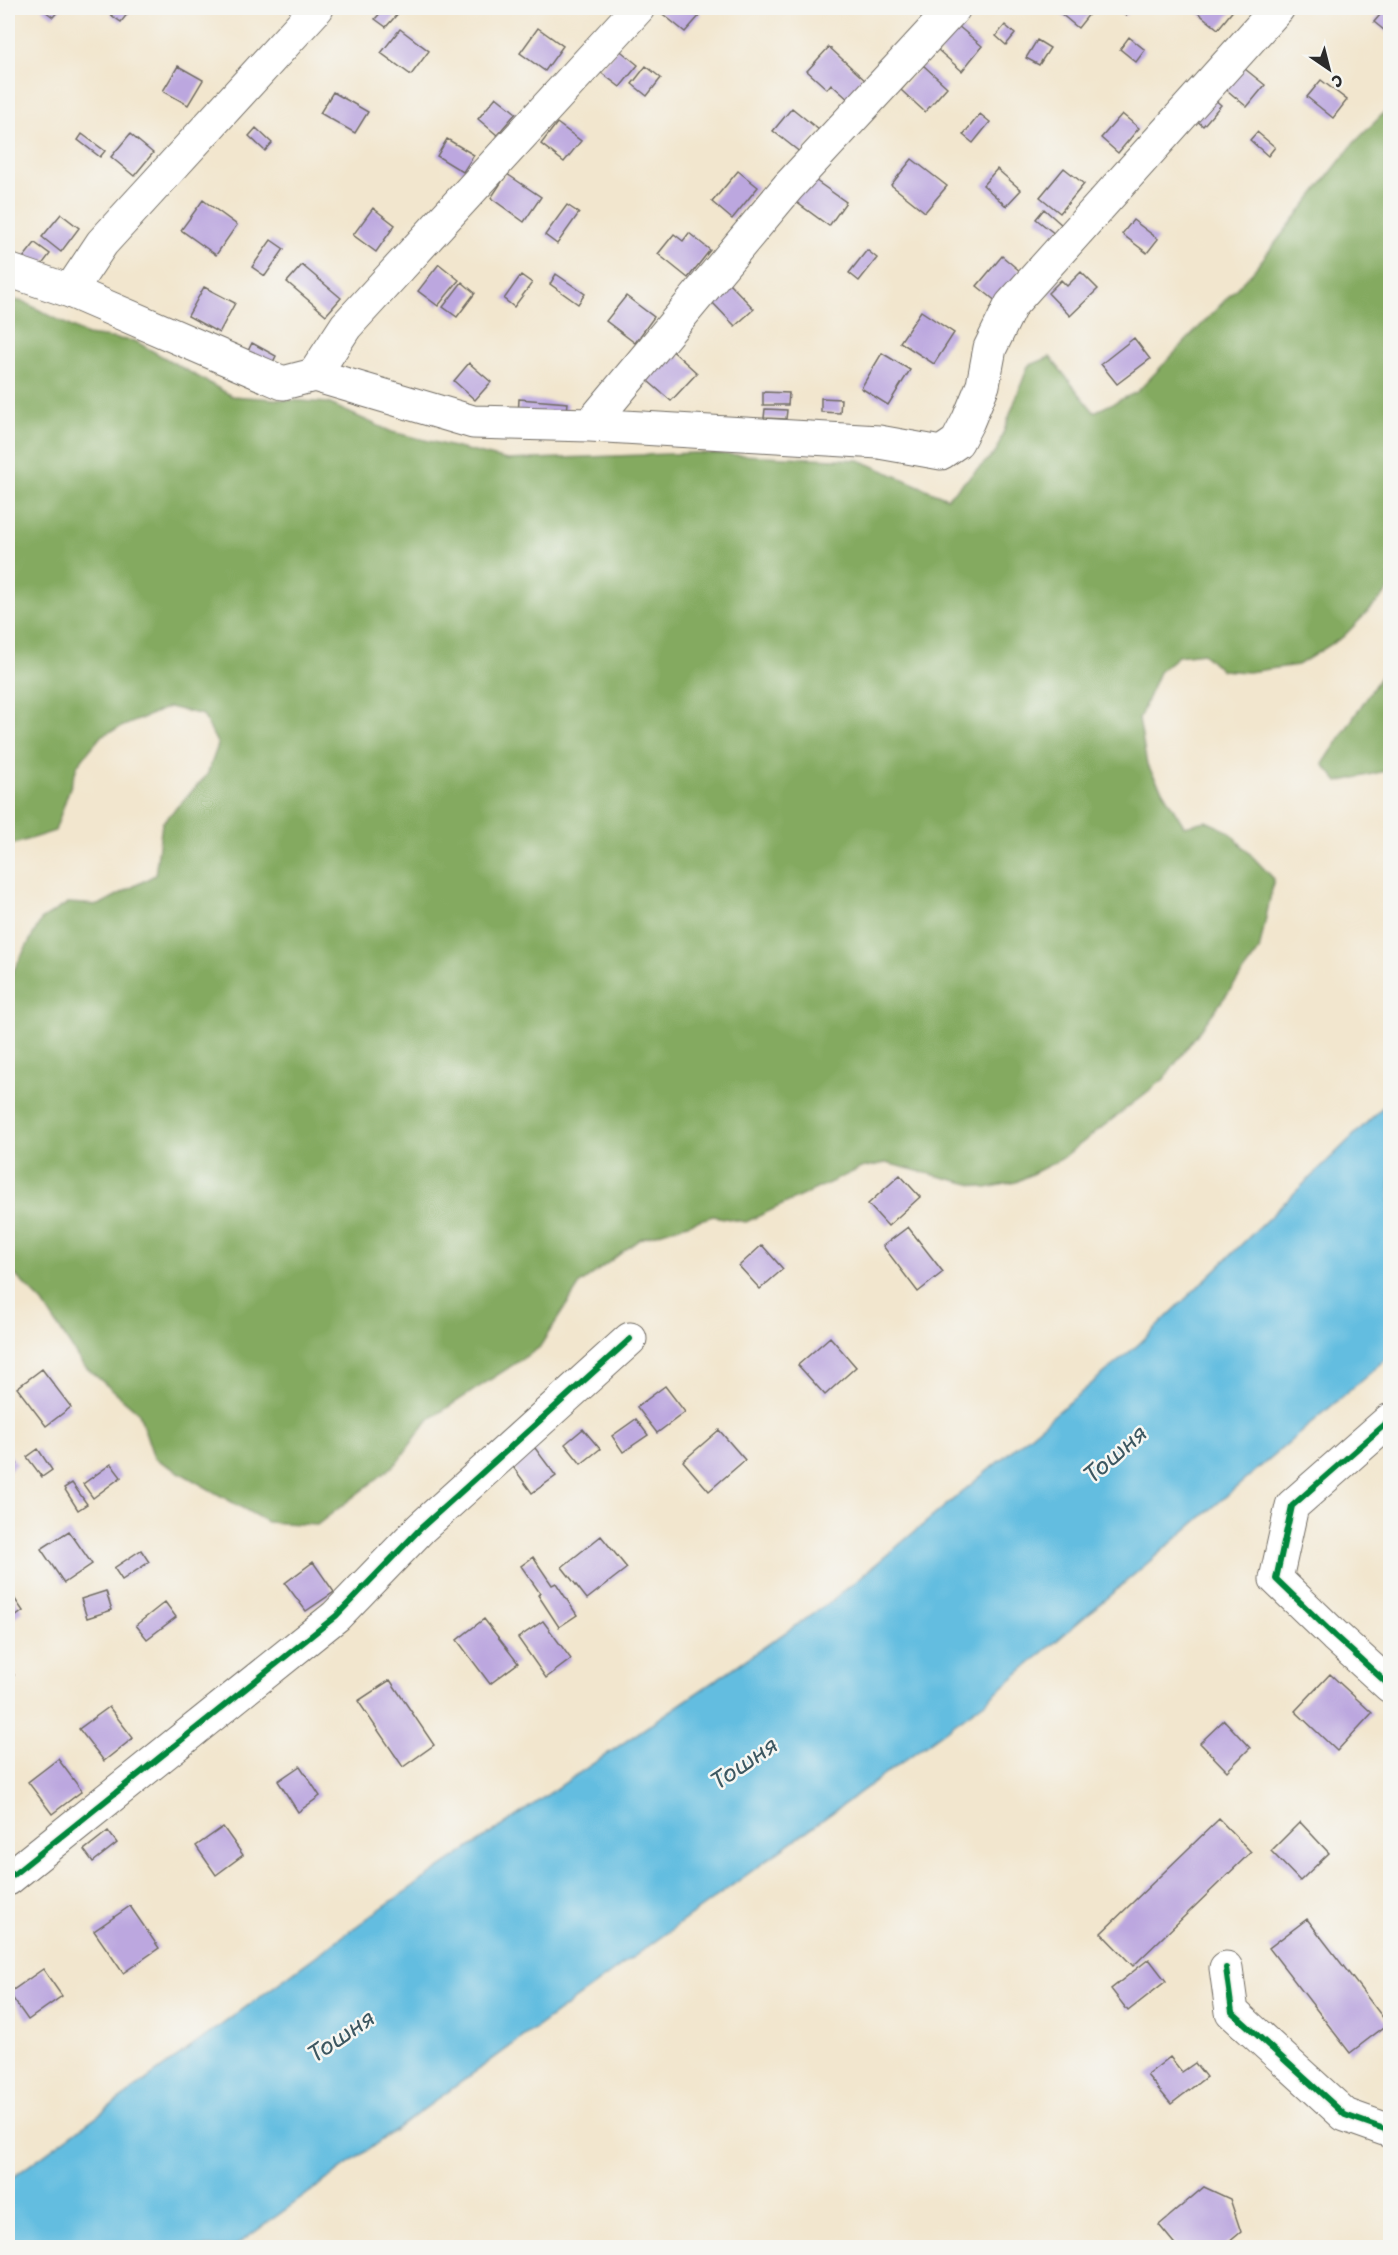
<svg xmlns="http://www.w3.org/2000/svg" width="1398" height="2255" font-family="'Shantell Sans',sans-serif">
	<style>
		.forest { fill: #84aa61; stroke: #586a46; stroke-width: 1.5 }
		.water { fill: #63bde0; stroke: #477486; stroke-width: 1.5 }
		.building { fill: #bca7df }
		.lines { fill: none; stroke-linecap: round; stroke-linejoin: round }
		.minor-casing { stroke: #716c64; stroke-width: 35 }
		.minor { stroke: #fff; stroke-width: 33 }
		.cycleway-casing { stroke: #f6f6f2; stroke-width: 10 }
		.cycleway { stroke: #00873e; stroke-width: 6 }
		.labels { text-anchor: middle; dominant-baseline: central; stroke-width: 5; stroke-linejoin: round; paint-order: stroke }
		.water-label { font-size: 24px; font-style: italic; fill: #3c5761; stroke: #f6f6f2 }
	</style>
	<rect width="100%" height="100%" fill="#f6f6f2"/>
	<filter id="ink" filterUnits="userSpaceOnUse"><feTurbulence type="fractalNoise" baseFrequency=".0167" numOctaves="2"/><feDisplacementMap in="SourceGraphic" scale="12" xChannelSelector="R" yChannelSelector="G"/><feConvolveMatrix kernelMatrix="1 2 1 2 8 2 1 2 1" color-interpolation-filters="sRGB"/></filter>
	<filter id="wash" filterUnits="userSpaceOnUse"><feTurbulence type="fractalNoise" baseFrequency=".008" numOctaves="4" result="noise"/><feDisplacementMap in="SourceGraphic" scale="24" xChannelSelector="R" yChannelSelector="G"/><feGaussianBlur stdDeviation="1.35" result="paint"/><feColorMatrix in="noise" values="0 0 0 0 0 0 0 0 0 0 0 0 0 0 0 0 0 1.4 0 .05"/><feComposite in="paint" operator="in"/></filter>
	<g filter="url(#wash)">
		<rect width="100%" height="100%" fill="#f2e6ce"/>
		<!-- forest -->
		<path class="forest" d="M 1390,107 L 1390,589 L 1343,637 L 1298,665 L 1248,672 L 1221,670 L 1203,653 L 1178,656 L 1159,672 L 1139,719 L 1147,765 L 1184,826 L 1206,821 L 1228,831 L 1274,879 L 1259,951 L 1164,1079 L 1061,1159 L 1016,1182 L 986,1188 L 886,1163 L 861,1168 L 746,1222 L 713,1216 L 640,1239 L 580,1284 L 539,1348 L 428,1420 L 396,1464 L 317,1525 L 267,1522 L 154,1458 L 139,1413 L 82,1364 L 43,1303 L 8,1268 L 8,978 L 10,977 L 41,920 L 68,903 L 99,905 L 155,875 L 162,823 L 207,775 L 218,745 L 203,715 L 169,707 L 102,735 L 78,764 L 55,831 L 8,846 L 8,299 L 24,302 L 87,335 L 135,341 L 232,396 L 328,403 L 392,432 L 507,460 L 695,453 L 859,460 L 947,498 L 996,452 L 1028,366 L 1050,357 L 1094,412 L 1137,392 L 1254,270 L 1354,143 Z
			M 1390,662 L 1390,770 L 1338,782 L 1323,764 Z"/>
		<!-- water -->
		<path class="water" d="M 1390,1100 L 1390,1356 L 986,1701 L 234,2247 L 8,2247 L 8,2181 L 380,1909 L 833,1600 L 1139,1344 Z"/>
		<g id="blocks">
			<!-- building -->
			<path class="building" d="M 41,8 L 61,8 L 53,17 Z
				M 116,8 L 132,8 L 121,22 L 111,15 Z
				M 385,8 L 396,8 L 400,11 L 386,27 L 375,19 Z
				M 662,8 L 693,8 L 701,14 L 685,32 L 659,11 Z
				M 1054,8 L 1094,8 L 1078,28 Z
				M 1114,8 L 1132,8 L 1126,16 Z
				M 1200,8 L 1235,8 L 1218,29 L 1197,12 Z
				M 1386,8 L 1390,8 L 1390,35 L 1374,22 Z
				M 1005,25 L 1015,34 L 1006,45 L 996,36 Z
				M 958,26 L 982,46 L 962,71 L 938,50 Z
				M 538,28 L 563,46 L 545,71 L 520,53 Z
				M 400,29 L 429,51 L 411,75 L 381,53 Z
				M 1129,37 L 1145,50 L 1136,62 L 1120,49 Z
				M 1037,40 L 1050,48 L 1039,65 L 1026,58 Z
				M 829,47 L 867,82 L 850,101 L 831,84 L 827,89 L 807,71 Z
				M 617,48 L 638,65 L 620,87 L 599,71 Z
				M 923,65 L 947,87 L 925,112 L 901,90 Z
				M 1240,65 L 1265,85 L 1247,107 L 1222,86 Z
				M 178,66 L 203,80 L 188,105 L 163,91 Z
				M 646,66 L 661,78 L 647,96 L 632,84 Z
				M 1321,80 L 1347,100 L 1333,118 L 1307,97 Z
				M 333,92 L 368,112 L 355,133 L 320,113 Z
				M 496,97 L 516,113 L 497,135 L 478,119 Z
				M 1213,98 L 1221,105 L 1203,126 L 1195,119 Z
				M 792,108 L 819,130 L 801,153 L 773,131 Z
				M 980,114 L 990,122 L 973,143 L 963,135 Z
				M 1122,114 L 1139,128 L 1118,153 L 1101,138 Z
				M 557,123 L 581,141 L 564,162 L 541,144 Z
				M 256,128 L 272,143 L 265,151 L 249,136 Z
				M 1257,132 L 1275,147 L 1268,156 L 1250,140 Z
				M 82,134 L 105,151 L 100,157 L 78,140 Z
				M 130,134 L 153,153 L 134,176 L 111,157 Z
				M 447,139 L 474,155 L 463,172 L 437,156 Z
				M 912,159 L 947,186 L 925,212 L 891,185 Z
				M 1064,168 L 1084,184 L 1060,213 L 1040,197 Z
				M 997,169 L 1021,190 L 1006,206 L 983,185 Z
				M 738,171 L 758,187 L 732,219 L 712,202 Z
				M 507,174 L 541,197 L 524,222 L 491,198 Z
				M 809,176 L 846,202 L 829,226 L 792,199 Z
				M 203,200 L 237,225 L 216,255 L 181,230 Z
				M 567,205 L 579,213 L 557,244 L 545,235 Z
				M 373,208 L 395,225 L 376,252 L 353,235 Z
				M 1044,209 L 1062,225 L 1055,234 L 1036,219 Z
				M 61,214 L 79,228 L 61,252 L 42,237 Z
				M 1133,220 L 1158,239 L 1147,253 L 1122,234 Z
				M 689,233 L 710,250 L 688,278 L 658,254 L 674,234 L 683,241 Z
				M 271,240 L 284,249 L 265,276 L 252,267 Z
				M 35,243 L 50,254 L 35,274 L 20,262 Z
				M 867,250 L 877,258 L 859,281 L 849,273 Z
				M 1002,256 L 1021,272 L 997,302 L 977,286 Z
				M 439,264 L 459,280 L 438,306 L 418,291 Z
				M 302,265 L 341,298 L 326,315 L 287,282 Z
				M 1081,272 L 1098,289 L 1070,316 L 1048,293 L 1061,280 L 1067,286 Z
				M 556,274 L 585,294 L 578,304 L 550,284 Z
				M 521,275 L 532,283 L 514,307 L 504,299 Z
				M 462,282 L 475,293 L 457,317 L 443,307 Z
				M 729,283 L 754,309 L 735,326 L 711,301 Z
				M 204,287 L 235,303 L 219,333 L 188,316 Z
				M 626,296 L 654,317 L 635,343 L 606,321 Z
				M 921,311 L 954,333 L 934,364 L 900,342 Z
				M 1134,338 L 1150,359 L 1117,384 L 1101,364 Z
				M 252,343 L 276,356 L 271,366 L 247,353 Z
				M 667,346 L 697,373 L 671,401 L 641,375 Z
				M 882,353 L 910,370 L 888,405 L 861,388 Z
				M 469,363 L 491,382 L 475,400 L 454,381 Z
				M 763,392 L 789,393 L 788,405 L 763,405 Z
				M 821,398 L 841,399 L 840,413 L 821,412 Z
				M 519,399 L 568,403 L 566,420 L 518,417 Z
				M 765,409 L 787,410 L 786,419 L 764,418 Z
				M 900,1175 L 920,1197 L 888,1226 L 868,1204 Z
				M 908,1227 L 943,1272 L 918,1292 L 883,1246 Z
				M 762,1245 L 783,1269 L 760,1289 L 739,1266 Z
				M 830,1337 L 856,1367 L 825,1395 L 798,1365 Z
				M 42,1369 L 71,1407 L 46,1426 L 17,1388 Z
				M 665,1386 L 685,1412 L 657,1433 L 637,1407 Z
				M 636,1419 L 648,1435 L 623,1452 L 612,1436 Z
				M 583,1429 L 600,1449 L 581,1464 L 565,1444 Z
				M 719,1430 L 745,1460 L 709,1491 L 683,1461 Z
				M 535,1448 L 556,1476 L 532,1493 L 511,1464 Z
				M 38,1449 L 52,1470 L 42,1477 L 27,1457 Z
				M 8,1452 L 17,1464 L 8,1471 Z
				M 111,1464 L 121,1477 L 93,1498 L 83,1484 Z
				M 72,1483 L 87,1504 L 78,1510 L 64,1488 Z
				M 69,1531 L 92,1564 L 64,1583 L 41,1549 Z
				M 601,1536 L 627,1568 L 587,1599 L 562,1567 Z
				M 141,1550 L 149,1562 L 122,1580 L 114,1568 Z
				M 533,1557 L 552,1585 L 556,1583 L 577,1615 L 559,1627 L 538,1595 L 540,1593 L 521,1566 Z
				M 313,1562 L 334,1592 L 306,1611 L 285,1583 Z
				M 8,1589 L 23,1611 L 8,1622 Z
				M 106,1591 L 112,1610 L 87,1618 L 81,1599 Z
				M 165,1602 L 176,1617 L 147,1639 L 136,1625 Z
				M 484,1619 L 518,1663 L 490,1684 L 457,1640 Z
				M 543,1621 L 571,1659 L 546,1678 L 518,1638 Z
				M 8,1665 L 14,1675 L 8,1680 Z
				M 1330,1674 L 1372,1713 L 1337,1751 L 1295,1711 Z
				M 390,1680 L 434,1745 L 403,1767 L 358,1701 Z
				M 109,1707 L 133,1738 L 104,1761 L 79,1729 Z
				M 1224,1720 L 1250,1748 L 1227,1771 L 1200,1743 Z
				M 58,1759 L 82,1791 L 52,1814 L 28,1782 Z
				M 300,1766 L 320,1796 L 298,1812 L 278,1781 Z
				M 1219,1819 L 1251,1852 L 1133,1966 L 1101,1933 Z
				M 1300,1822 L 1329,1853 L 1300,1881 L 1271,1851 Z
				M 223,1827 L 243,1855 L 216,1875 L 196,1846 Z
				M 108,1831 L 117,1843 L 93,1862 L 84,1850 Z
				M 130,1906 L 159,1948 L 123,1973 L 94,1931 Z
				M 1307,1919 L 1388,2024 L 1350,2053 L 1269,1948 Z
				M 1149,1959 L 1166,1981 L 1128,2011 L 1111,1989 Z
				M 43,1969 L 62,1996 L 28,2020 L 9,1993 Z
				M 1170,2057 L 1182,2072 L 1195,2063 L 1206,2077 L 1171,2104 L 1147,2075 Z
				M 1204,2187 L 1230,2199 L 1241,2232 L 1222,2248 L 1178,2248 L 1159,2225 Z"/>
		</g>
	</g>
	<g filter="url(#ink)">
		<use href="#blocks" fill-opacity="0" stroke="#716c64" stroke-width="1.5"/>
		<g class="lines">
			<defs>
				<path id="minor" d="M 8,270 L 70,291 L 283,383 L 314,375 L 473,422 L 590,425 L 879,442 L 941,453 L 957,442 L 968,421 L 983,385 L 990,348 L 1011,305 L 1278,8
					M 70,291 L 102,243 L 317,8
					M 314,375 L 346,326 L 638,8
					M 590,425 L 788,187 L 954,8
					M 1390,1420 L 1292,1506 L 1276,1579 L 1335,1636 L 1390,1686
					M 8,1879 L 336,1616 L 421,1528 L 630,1339
					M 1226,1968 L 1232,2012 L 1345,2115 L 1390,2131"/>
			</defs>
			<!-- minor casing -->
			<use href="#minor" class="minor-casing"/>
			<!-- minor -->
			<use href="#minor" class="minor"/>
			<defs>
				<path id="cycleway" d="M 1390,1420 L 1292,1506 L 1276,1579 L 1335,1636 L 1390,1686
					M 8,1879 L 336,1616 L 421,1528 L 630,1339
					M 1226,1968 L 1232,2012 L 1345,2115 L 1390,2131"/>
			</defs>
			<!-- cycleway casing -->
			<use href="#cycleway" class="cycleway-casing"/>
			<!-- cycleway -->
			<use href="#cycleway" class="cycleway"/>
		</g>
	</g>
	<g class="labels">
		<!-- water labels -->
		<g class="water-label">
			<text transform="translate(1115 1454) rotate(-41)">Тошня</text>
			<text transform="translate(744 1763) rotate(-34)">Тошня</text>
			<text transform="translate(341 2036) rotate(-34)">Тошня</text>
		</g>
	</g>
	<!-- margin -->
	<rect width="1398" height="2255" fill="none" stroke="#f6f6f2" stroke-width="30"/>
	<!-- north arrow -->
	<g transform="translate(1329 69) rotate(145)" stroke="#f6f6f2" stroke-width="4.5" paint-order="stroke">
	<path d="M0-4.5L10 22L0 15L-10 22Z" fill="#2b2b2b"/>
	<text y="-9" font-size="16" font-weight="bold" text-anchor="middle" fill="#2b2b2b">С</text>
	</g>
</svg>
